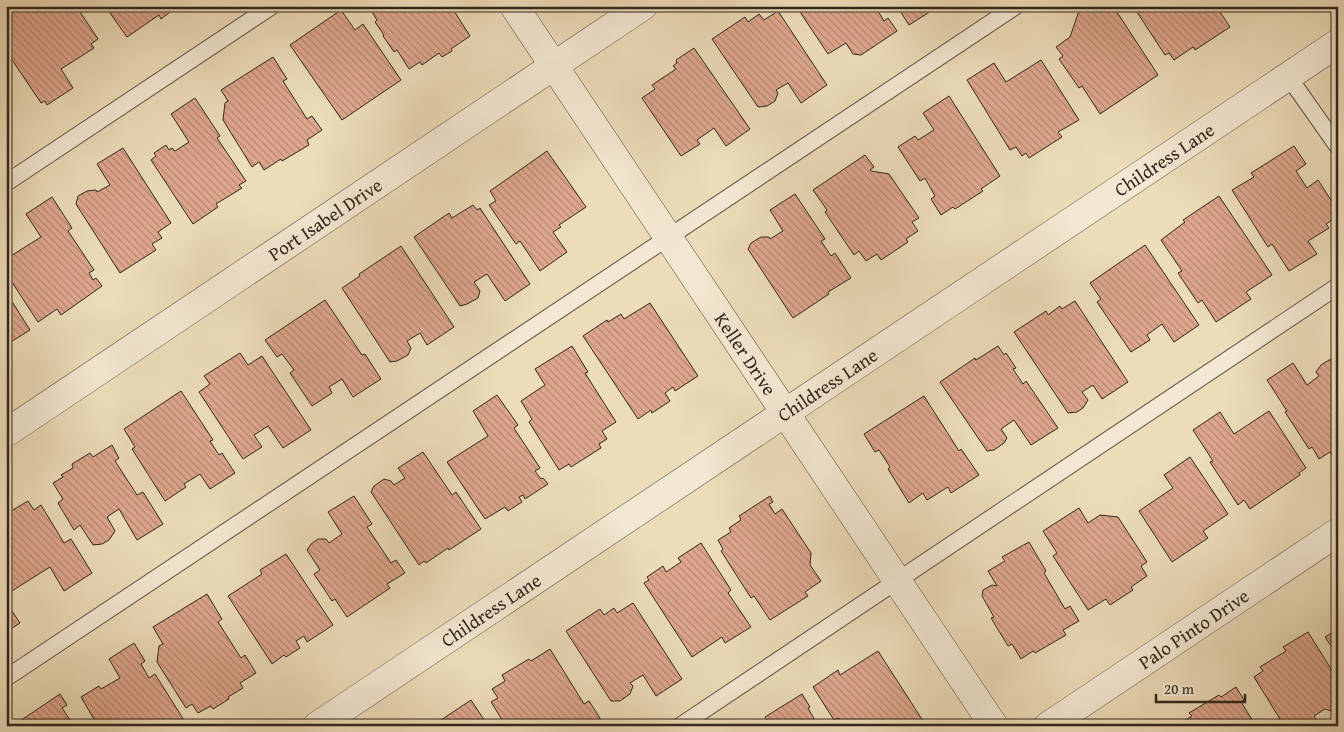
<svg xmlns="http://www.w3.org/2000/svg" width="1344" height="732" font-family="'Gentium Book Plus',serif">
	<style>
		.building { fill: url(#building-back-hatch); stroke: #32271f }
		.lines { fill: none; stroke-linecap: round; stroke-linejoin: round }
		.service-casing { stroke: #605446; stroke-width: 18 }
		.minor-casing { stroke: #605446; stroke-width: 29 }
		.service { stroke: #f3e8d2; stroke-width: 16 }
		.minor { stroke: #f3e8d2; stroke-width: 28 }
		.labels { text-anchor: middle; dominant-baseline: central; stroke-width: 4.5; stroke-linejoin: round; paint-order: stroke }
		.street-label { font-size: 19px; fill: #32271f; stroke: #f3e8d2 }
	</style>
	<defs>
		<pattern id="building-back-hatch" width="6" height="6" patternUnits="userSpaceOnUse" patternTransform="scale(1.25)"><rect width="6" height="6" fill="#dea78d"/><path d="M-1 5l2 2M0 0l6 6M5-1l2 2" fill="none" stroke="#b58873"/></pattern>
	</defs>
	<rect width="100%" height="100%" fill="#ecdcb9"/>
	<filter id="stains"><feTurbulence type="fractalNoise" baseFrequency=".004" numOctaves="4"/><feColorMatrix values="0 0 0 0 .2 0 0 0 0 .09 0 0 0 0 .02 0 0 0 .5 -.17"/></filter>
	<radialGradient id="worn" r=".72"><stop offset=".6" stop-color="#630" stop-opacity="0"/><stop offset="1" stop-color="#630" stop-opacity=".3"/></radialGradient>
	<!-- building -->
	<path class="building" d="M 6,6 L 76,6 L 98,39 L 91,44 L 94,48 L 61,69 L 73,88 L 47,105 L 45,101 L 41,103 L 6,51 Z
		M 103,6 L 178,6 L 161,19 L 159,15 L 127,37 L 105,6 Z
		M 368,6 L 451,6 L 470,36 L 451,49 L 452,51 L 442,57 L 439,53 L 422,65 L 420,62 L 409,69 L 397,50 L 394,52 L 383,36 L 384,35 L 375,22 L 377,20 Z
		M 796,6 L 875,6 L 884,21 L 888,18 L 897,31 L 861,55 L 853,54 L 846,43 L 828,54 Z
		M 897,6 L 939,6 L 909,25 Z
		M 1087,6 L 1113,6 L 1158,75 L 1100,114 L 1082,86 L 1079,88 L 1059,59 L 1063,56 L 1056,47 L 1070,37 L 1079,11 Z
		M 1133,6 L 1216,6 L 1230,27 L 1195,50 L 1193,47 L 1174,60 L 1169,53 L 1165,55 Z
		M 341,10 L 355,30 L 363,24 L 401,80 L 342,120 L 290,45 Z
		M 778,11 L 827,85 L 801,103 L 788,83 L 776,90 L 778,93 L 775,101 L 767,106 L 758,107 L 712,39 L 745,17 L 748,22 L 759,14 L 764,20 Z
		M 694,48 L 750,129 L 726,146 L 714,128 L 697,140 L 700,144 L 681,156 L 642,98 L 655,89 L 652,85 L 676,69 L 673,66 L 677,63 L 676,60 Z
		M 273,57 L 287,79 L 283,81 L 307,119 L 312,116 L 322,130 L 307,140 L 309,145 L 282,161 L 281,159 L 264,170 L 259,162 L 252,167 L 223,120 L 225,103 L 228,101 L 221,90 Z
		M 1041,60 L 1079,120 L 1058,132 L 1062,137 L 1029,158 L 1026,153 L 1022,156 L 1016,147 L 1010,150 L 967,80 L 994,63 L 1006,82 Z
		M 949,96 L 1000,176 L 981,189 L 983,191 L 955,209 L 953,207 L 941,215 L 931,199 L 935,196 L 925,178 L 920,181 L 898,147 L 915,136 L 918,140 L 934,130 L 923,113 Z
		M 195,98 L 220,136 L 217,138 L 246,181 L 239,185 L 242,188 L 216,204 L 218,207 L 193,224 L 151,160 L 156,156 L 154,153 L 166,145 L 169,150 L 172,148 L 175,151 L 189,142 L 171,114 Z
		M 1294,146 L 1306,164 L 1296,171 L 1307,188 L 1318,180 L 1338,211 L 1338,216 L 1326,224 L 1329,228 L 1308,241 L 1317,254 L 1289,271 L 1272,244 L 1268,247 L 1232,190 L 1254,177 L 1251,173 Z
		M 123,148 L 171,223 L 158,232 L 162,238 L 152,244 L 156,250 L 120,273 L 76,204 L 78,196 L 87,191 L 96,190 L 97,192 L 110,185 L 97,164 Z
		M 547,151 L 586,207 L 559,225 L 561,227 L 553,232 L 567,252 L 540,271 L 520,241 L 516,244 L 489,205 L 496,201 L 490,191 Z
		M 865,155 L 874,167 L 870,170 L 871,171 L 889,174 L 919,218 L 912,222 L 918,231 L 906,239 L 908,242 L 881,260 L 877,254 L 866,261 L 859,251 L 854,255 L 825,212 L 827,210 L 813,190 Z
		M 795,194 L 825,239 L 821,241 L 831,256 L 835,253 L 851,278 L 828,292 L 829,294 L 793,318 L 748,249 L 751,243 L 761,237 L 769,237 L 770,239 L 783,231 L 770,210 Z
		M 1219,196 L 1272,275 L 1246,292 L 1251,299 L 1216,322 L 1202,300 L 1198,303 L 1178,273 L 1182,271 L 1161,240 L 1185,222 L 1183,220 Z
		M 52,197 L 72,228 L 68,231 L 94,270 L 89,273 L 93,280 L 96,278 L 102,286 L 61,315 L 57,309 L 38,322 L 6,273 L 6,259 L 41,237 L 26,214 Z
		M 473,205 L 477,210 L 480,208 L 530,284 L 505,301 L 487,274 L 474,282 L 480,291 L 478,298 L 467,304 L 460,306 L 414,237 L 449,213 L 452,218 Z
		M 1145,245 L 1199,325 L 1174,342 L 1162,324 L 1147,335 L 1150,340 L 1131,352 L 1097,302 L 1101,299 L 1090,283 Z
		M 401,246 L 454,327 L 427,345 L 420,333 L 407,341 L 411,348 L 408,355 L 397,361 L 390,362 L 342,288 L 360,276 L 359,274 Z
		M 6,292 L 30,330 L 6,345 Z
		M 325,300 L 362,355 L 365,354 L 381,379 L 353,397 L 342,379 L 329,387 L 332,393 L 312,406 L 290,373 L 294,370 L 282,354 L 277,357 L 265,340 Z
		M 1075,301 L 1128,382 L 1102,399 L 1093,385 L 1082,392 L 1088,400 L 1083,408 L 1077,412 L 1068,413 L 1014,332 L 1046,311 L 1048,315 L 1060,306 L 1062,309 Z
		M 650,303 L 698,376 L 675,391 L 673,387 L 665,393 L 670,401 L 652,413 L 651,410 L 638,419 L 583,336 L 607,320 L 608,322 L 621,314 L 624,319 Z
		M 572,346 L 588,372 L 585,373 L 616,422 L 602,431 L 607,439 L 599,444 L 601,448 L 571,467 L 569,464 L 559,470 L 529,422 L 532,419 L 521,401 L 545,385 L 535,369 Z
		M 998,346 L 1004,355 L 1006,353 L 1016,368 L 1013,369 L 1023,384 L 1026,381 L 1058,428 L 1031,445 L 1014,420 L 1001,429 L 1007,438 L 1004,443 L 994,450 L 987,451 L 940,382 L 975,358 L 976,360 Z
		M 240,353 L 248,365 L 262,356 L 311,430 L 283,448 L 268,426 L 254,435 L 262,447 L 243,459 L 199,392 L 210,384 L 204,376 Z
		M 1337,359 L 1338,451 L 1332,455 L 1330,452 L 1319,459 L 1312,447 L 1309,449 L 1285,412 L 1287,411 L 1267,380 L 1293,363 L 1307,385 L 1319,376 L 1316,372 L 1321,365 L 1329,360 Z
		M 181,391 L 213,440 L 210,441 L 219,455 L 222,453 L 235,473 L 210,489 L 200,474 L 184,484 L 186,487 L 165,501 L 132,449 L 135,447 L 124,429 Z
		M 497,395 L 518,425 L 514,428 L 540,468 L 535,471 L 541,479 L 543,478 L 548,484 L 525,499 L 523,495 L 519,497 L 522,502 L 508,511 L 505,507 L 485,519 L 447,462 L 488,436 L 473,411 Z
		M 924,396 L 959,451 L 961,449 L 979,475 L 951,493 L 948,487 L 927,500 L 923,493 L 909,503 L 888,469 L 890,467 L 879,450 L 875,452 L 864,434 Z
		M 1269,411 L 1306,468 L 1299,473 L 1300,475 L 1250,509 L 1244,500 L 1238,505 L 1210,462 L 1213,461 L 1193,430 L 1220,412 L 1234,434 Z
		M 112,445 L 119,458 L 115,461 L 137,495 L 143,492 L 163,524 L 137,540 L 119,509 L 107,517 L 115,531 L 109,540 L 102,544 L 93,545 L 80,525 L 74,530 L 58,503 L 63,499 L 53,483 L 63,477 L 61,475 L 73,468 L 72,464 L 90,453 L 93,457 Z
		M 423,452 L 452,495 L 456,492 L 481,529 L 449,550 L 448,548 L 426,563 L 424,561 L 419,565 L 371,492 L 374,486 L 384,479 L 391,481 L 394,485 L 405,478 L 398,468 Z
		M 1190,457 L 1228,514 L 1203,531 L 1208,538 L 1172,562 L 1139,511 L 1173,488 L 1164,475 Z
		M 354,496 L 372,524 L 367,527 L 391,563 L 396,560 L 405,573 L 387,584 L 390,588 L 347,617 L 335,599 L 332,601 L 314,574 L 320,570 L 307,550 L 311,544 L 318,539 L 326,539 L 329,543 L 342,534 L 328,512 Z
		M 770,496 L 773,502 L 769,504 L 775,514 L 782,509 L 811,553 L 810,565 L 821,581 L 805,592 L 808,596 L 770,620 L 754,596 L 751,598 L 721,551 L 723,549 L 718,540 L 731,532 L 729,528 L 741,520 L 739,516 Z
		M 28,501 L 34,510 L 41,505 L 64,543 L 71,539 L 92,573 L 64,591 L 50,567 L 7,594 L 6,592 L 6,514 Z
		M 1079,508 L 1088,523 L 1100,515 L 1118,517 L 1147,562 L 1141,566 L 1147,576 L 1131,587 L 1133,590 L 1110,605 L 1106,599 L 1088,610 L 1053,556 L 1057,553 L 1043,531 Z
		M 1029,542 L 1046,571 L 1044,573 L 1065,609 L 1070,606 L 1079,621 L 1063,630 L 1066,635 L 1035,653 L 1033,651 L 1021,659 L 1012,644 L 1008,646 L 991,618 L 994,617 L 982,596 L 983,590 L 992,585 L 997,586 L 988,571 L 1005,561 L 1002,557 Z
		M 701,543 L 731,590 L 728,593 L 751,627 L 725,643 L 722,637 L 692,657 L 644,583 L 649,580 L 647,577 L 663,566 L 666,572 L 681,562 L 678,558 Z
		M 286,554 L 333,625 L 307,642 L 304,636 L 296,641 L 300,648 L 286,657 L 284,655 L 272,664 L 228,596 L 262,574 L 260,570 Z
		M 207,594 L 222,619 L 218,622 L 241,658 L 245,655 L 256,673 L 240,683 L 243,688 L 228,697 L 229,699 L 213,709 L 211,706 L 198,713 L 192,704 L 186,708 L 157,662 L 159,646 L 163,644 L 153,627 Z
		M 6,602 L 20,623 L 6,632 Z
		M 633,603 L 682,679 L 656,696 L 643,675 L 630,683 L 633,686 L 630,694 L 620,701 L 611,701 L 566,631 L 600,609 L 604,615 L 614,608 L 617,613 Z
		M 1338,629 L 1338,656 L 1325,637 Z
		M 1308,632 L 1338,680 L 1338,710 L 1334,712 L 1325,709 L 1314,716 L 1320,726 L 1275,726 L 1274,724 L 1280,719 L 1254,677 L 1263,671 L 1260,667 L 1286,651 L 1283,647 Z
		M 134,643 L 145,661 L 141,664 L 149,678 L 155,674 L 187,725 L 98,726 L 81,697 L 99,686 L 101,689 L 120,678 L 109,659 Z
		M 550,649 L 584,704 L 589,701 L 605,726 L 506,726 L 491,702 L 498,698 L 492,689 L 505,681 L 502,675 L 529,659 L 531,661 Z
		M 878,651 L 925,724 L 923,726 L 844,726 L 839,718 L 834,720 L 813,687 L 838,670 L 840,675 Z
		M 1236,687 L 1244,700 L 1241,702 L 1256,726 L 1176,726 L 1192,716 L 1189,713 L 1219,695 L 1221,697 Z
		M 60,694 L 67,705 L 62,708 L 74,726 L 23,726 L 20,721 Z
		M 802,694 L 810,707 L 808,708 L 818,726 L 765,726 L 769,723 L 765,717 Z
		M 471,700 L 488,726 L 432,726 Z"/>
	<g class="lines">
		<defs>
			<path id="service" d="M 1288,76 L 1338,147
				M 6,183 L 272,6
				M 6,678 L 1016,6
				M 680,726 L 1338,286"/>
			<g id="minor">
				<path id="s1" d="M 514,6 L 994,726"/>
				<path id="s2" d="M 6,433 L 643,6"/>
				<path id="s3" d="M 317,726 L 1338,43"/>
				<path id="s4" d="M 1048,726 L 1338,532"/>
			</g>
		</defs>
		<!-- service casing -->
		<use href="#service" class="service-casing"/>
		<!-- minor casing -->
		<use href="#minor" class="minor-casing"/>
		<!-- service -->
		<use href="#service" class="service"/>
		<!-- minor -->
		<use href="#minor" class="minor"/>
	</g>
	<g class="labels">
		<!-- street labels -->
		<g class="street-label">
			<text stroke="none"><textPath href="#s3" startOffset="1019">Childress Lane</textPath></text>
			<text stroke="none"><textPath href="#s2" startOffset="384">Port Isabel Drive</textPath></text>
			<text stroke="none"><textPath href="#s1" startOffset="418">Keller Drive</textPath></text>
			<text stroke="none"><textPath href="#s3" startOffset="614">Childress Lane</textPath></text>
			<text stroke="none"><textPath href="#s3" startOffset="209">Childress Lane</textPath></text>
			<text stroke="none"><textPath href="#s4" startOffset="175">Palo Pinto Drive</textPath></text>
		</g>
	</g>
	<!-- margin -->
	<rect width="1344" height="732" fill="none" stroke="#ecdcb9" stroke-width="25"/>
	<rect x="8" y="8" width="1329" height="717" fill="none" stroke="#32271f" stroke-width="2.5"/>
	<rect x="12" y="12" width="1319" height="707" fill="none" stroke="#32271f"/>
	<!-- scale -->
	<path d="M1156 694v8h89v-8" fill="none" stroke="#32271f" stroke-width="2.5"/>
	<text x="1164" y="694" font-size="15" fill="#32271f" stroke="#f3e8d2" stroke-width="4" paint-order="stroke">20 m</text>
	<rect width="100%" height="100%" filter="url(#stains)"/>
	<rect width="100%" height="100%" fill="url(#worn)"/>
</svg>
